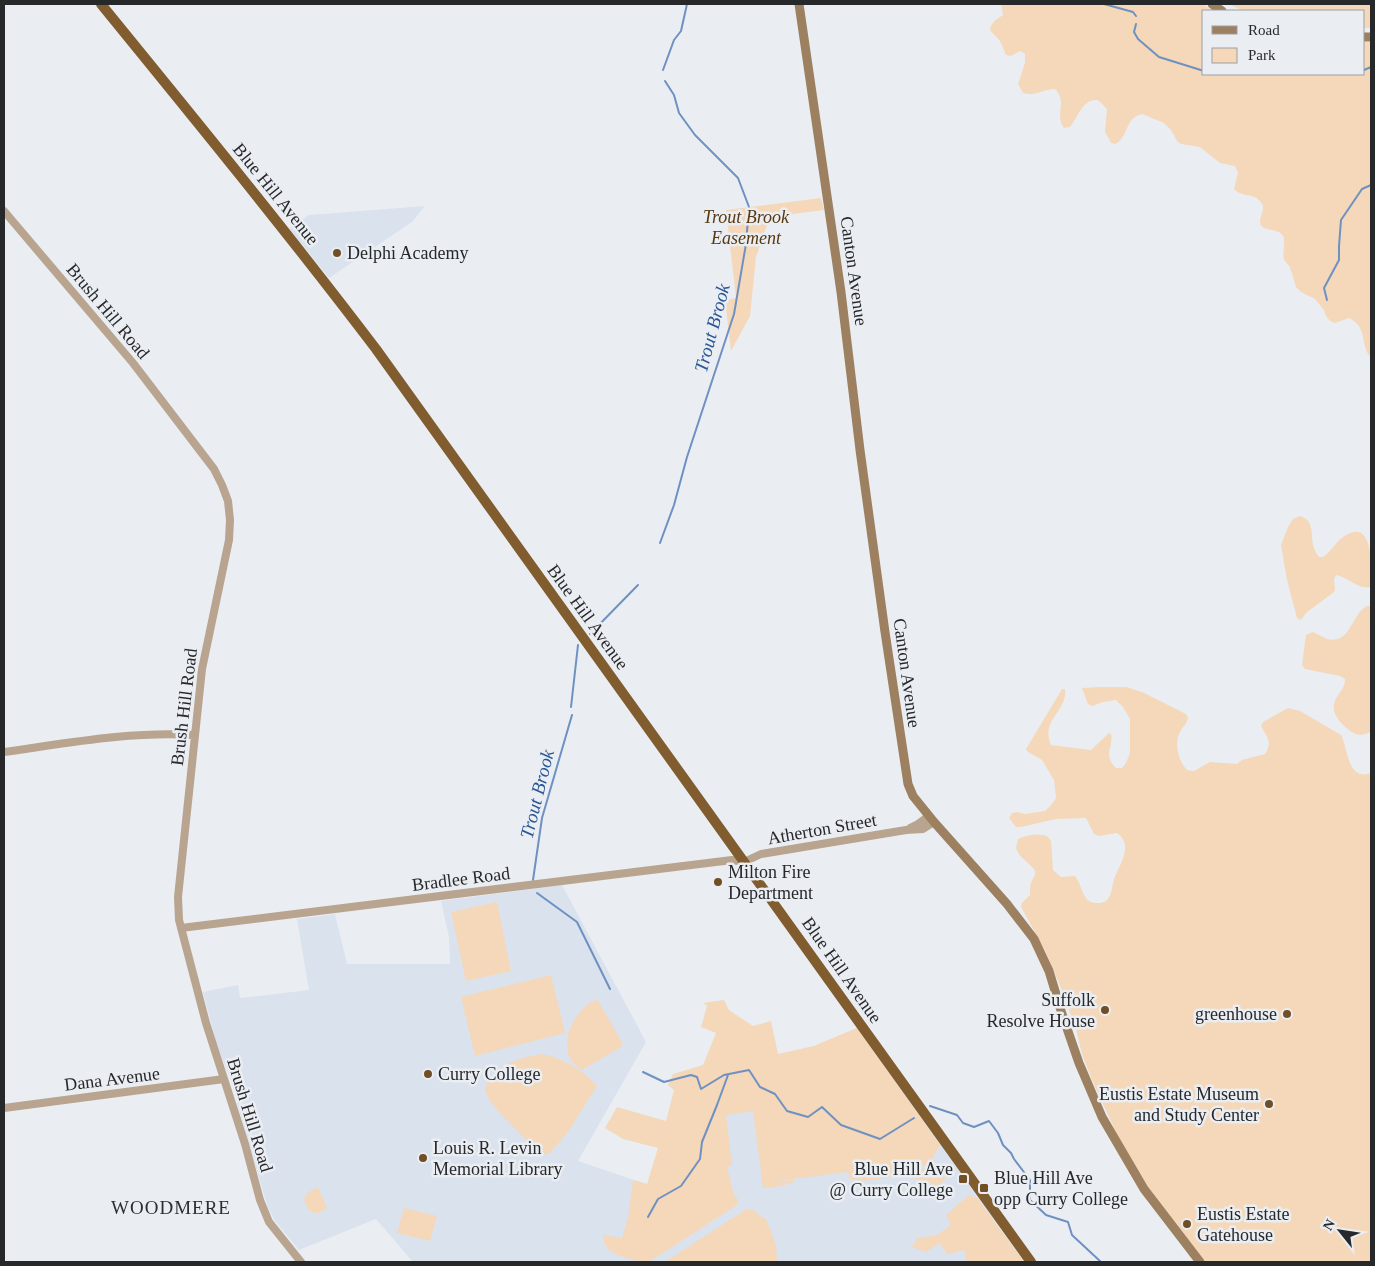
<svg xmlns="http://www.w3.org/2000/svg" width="1375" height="1266" font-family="Georgia,serif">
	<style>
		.built { fill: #dae2ee }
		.green { fill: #f4d8b9 }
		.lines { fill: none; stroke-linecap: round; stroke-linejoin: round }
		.stream { stroke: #6e91c2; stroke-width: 2 }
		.tertiary { stroke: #b8a48f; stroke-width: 8 }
		.secondary { stroke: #9d8060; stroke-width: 9 }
		.trunk { stroke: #805c2e; stroke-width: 10 }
		.poi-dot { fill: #704e26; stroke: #eaeef3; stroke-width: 2 }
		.labels { text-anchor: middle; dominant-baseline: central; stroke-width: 5; stroke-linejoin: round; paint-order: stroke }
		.street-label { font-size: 18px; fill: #27282a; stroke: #eaeef3 }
		.park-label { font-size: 18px; font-style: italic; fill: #583911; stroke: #eaeef3 }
		.poi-label { font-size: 18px; fill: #27282a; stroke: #eaeef3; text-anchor: start }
		.water-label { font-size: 19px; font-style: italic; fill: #2a5796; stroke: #eaeef3 }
		.neighbourhood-label { font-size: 19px; letter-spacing: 1px; fill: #2b2e32; stroke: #eaeef3 }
	</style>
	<rect width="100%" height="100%" fill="#eaeef3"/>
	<!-- built -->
	<path class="built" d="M 425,206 L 412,222 L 329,278 L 289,228 L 309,215 Z
		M 562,885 L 646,1042 L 578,1161 L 655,1187 L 719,1086 L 857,1028 L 1024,1262 L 413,1262 L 376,1219 L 299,1250 L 275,1221 L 268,1208 L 237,1103 L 239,1102 L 216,1042 L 203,992 L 238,985 L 240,998 L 309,990 L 297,919 L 335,914 L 347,964 L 450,964 L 449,937 L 441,901 Z"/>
	<!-- green -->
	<path class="green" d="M 1001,4 L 1203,4 L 1213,11 L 1204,11 L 1204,74 L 1364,74 L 1364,42 L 1371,42 L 1371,358 C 1359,344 1369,328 1349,318 L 1335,323 L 1330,321 L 1326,316 L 1324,310 L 1315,299 L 1301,292 L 1296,287 L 1290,267 L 1284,260 C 1282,252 1286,243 1283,236 C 1278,227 1263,233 1260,223 C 1259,215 1268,208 1259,200 C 1252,193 1241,197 1234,189 L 1238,173 L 1235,166 L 1220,163 L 1200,147 L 1181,144 L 1177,141 L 1171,130 L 1164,123 L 1142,114 C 1124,118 1129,138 1115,144 L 1111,143 L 1105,132 L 1107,109 L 1098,100 C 1082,99 1079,116 1070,127 L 1064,128 C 1054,116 1068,102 1055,89 C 1043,89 1035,97 1023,93 L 1018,84 L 1025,63 L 1025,54 L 1020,51 L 1011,56 L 1006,55 L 1000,41 L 990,30 C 991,22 997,19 1003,15 Z
		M 1229,4 L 1371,4 L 1371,28 L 1364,28 L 1364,11 L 1243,11 Z
		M 821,198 L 824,210 L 770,217 L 756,257 L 750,316 L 731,351 L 725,300 L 736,298 L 726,210 Z
		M 1300,516 C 1314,520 1311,533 1313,545 C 1314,549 1316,553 1319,557 L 1323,557 C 1332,551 1338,538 1348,534 C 1375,520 1371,573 1371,587 C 1357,590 1349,577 1336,575 L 1334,579 L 1335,589 L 1334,592 L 1306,613 L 1301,620 L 1297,618 L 1287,580 L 1281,545 L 1288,527 L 1293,519 Z
		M 1367,606 L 1371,606 L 1371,732 C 1366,734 1361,736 1356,734 C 1346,730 1331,715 1334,704 C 1336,695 1346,688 1345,679 L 1340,676 L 1305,669 L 1302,665 L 1306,635 L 1313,632 C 1318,634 1322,637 1327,639 C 1351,645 1351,614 1367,606 Z
		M 1100,687 L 1126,687 L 1142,692 L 1186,714 L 1188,718 C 1187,724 1183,726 1180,732 C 1174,744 1178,760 1187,770 L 1194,771 L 1210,762 L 1237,764 L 1242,760 L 1265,754 C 1273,742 1267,737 1261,726 L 1263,722 L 1288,708 L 1300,711 L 1341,735 C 1348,747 1347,782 1371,773 L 1371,1262 L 1204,1262 L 1152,1194 L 1120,1141 L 1092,1080 L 1082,1054 L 1076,1029 L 1061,988 L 1045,950 L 1021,907 L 1022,903 L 1030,895 C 1030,891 1030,886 1031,883 C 1032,879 1036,876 1035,872 C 1035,866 1020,860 1016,848 L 1018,839 C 1027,835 1037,833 1047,836 L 1051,841 L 1053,870 L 1061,877 L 1075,876 C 1081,883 1082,898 1091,902 C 1095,904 1103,903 1106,901 C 1112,896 1112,885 1114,879 C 1120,864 1134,845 1117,833 L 1099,836 L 1094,834 L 1086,818 L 1056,819 L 1021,827 L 1016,827 L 1009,818 L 1012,813 L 1017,812 L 1025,814 L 1045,811 L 1051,805 L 1056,798 L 1054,780 L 1042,760 L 1028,752 L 1026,749 L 1062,689 L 1065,689 C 1068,711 1040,720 1051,745 L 1091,750 L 1109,733 L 1111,734 C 1114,748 1102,754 1116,768 L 1122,768 L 1126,763 L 1130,753 L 1130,719 L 1123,707 L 1116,700 L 1103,702 L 1092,706 L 1088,704 L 1082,688 Z
		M 497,902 L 511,971 L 466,981 L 451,912 Z
		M 551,975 L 565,1033 L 475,1056 L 461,997 Z
		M 597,999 L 622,1042 L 621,1047 L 582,1070 C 552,1053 572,1010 597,999 Z
		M 724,1000 L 729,1010 L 753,1026 L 771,1021 L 778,1054 L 814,1046 L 857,1028 L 940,1145 L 931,1161 L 920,1168 L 946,1172 L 945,1180 L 938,1186 L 903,1175 L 864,1181 L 850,1179 L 848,1172 L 769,1182 L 794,1180 L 794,1183 L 770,1188 L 769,1187 L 763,1188 L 753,1111 L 726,1115 L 732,1165 L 727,1167 L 734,1195 L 738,1200 L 737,1205 L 652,1260 C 641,1264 618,1257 609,1250 C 605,1246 604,1240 603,1235 L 622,1238 L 628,1218 L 633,1180 L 647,1184 L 658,1148 L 623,1139 L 605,1128 L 617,1107 L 666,1121 L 674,1090 L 668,1085 L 673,1074 L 703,1065 L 716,1033 L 701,1027 L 707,1006 L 703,1003 Z
		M 542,1054 C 563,1058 583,1070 597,1086 L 568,1132 L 549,1154 L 545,1154 L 527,1141 L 498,1111 L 488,1098 L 485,1089 C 492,1066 520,1057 542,1054 Z
		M 318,1187 L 327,1208 C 316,1218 307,1212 304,1199 L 307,1193 Z
		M 969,1195 L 977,1198 L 1024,1262 L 967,1262 L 964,1250 L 947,1254 L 940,1243 L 926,1252 L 912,1247 L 918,1238 L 937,1235 L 951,1225 L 946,1215 Z
		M 404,1208 L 437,1216 L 430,1241 L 397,1233 Z
		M 745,1210 L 754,1210 L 760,1216 L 766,1219 L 776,1245 L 777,1262 L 665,1262 Z"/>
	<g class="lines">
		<!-- stream -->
		<path class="stream" d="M 1104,4 L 1133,12 L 1136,16
			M 1136,24 L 1134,32 L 1138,39 L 1159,57 L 1204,71
			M 663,70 L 674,40 L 681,31 L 687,4
			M 1364,70 L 1371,67
			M 1327,300 L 1324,288 L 1339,260 L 1339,246 L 1341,220 L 1362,189 L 1371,185
			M 660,543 L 674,505 L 687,457 L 734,314 L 746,244 L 749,207 L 738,178 L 695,135 L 679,113 L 674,95 L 665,81
			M 590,634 L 638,585
			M 571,707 L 578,645
			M 533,880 L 542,818 L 572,715
			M 537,893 L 577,922 L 610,989
			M 643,1072 L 664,1082 L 691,1075 L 697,1077 L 701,1089 L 724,1075 L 749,1070 L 760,1087 L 775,1094 L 787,1111 L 808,1117 L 822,1107 L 841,1125 L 880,1139 L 914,1118
			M 930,1106 L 957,1115 L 963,1123 L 974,1127 L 989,1121 L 998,1133 L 1003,1145 L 1011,1153 L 1014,1159 L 1030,1180 L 1030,1200 L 1046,1215 L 1068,1222 L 1072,1235 L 1101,1262
			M 648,1217 L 658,1199 L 681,1186 L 700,1159 L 702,1142 L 717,1105 L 728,1075"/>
		<!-- tertiary -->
		<path class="tertiary" d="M 4,211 L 133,363 L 214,469 L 222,485 L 228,501 L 230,520 L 229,540 L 202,669 L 178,897 L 179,920 L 206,1023 L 245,1144 L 260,1200 L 269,1222 L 301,1262
			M 4,752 C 68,743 131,731 195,735
			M 910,828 L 918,824 L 929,816
			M 181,928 L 732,860 L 744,862 L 761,854 L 906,830 L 923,829 L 934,822
			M 4,1108 L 224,1079"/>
		<!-- secondary -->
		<path class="secondary" d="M 799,4 L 841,292 L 860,450 L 885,632 L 908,784 L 913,796 L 934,822 L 1007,904 L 1034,939 L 1049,971 L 1062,1014 L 1079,1063 L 1102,1117 L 1144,1189 L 1200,1262
			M 1212,4 L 1222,11
			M 1364,37 L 1371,37"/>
		<!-- trunk -->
		<path class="trunk" d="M 101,4 C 194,118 287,232 376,349 L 1031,1262"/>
	</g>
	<!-- markers -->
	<g class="poi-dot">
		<circle cx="337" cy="253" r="5"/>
		<circle cx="718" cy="882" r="5"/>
		<circle cx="1105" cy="1010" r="5"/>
		<circle cx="1287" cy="1014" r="5"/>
		<circle cx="428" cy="1074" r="5"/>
		<circle cx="1269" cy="1104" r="5"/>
		<circle cx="423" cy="1158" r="5"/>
		<rect x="958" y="1174" width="10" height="10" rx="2.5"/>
		<rect x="979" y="1183" width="10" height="10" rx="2.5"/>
		<circle cx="1187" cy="1224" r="5"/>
	</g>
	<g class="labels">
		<!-- street labels -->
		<g class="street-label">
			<text transform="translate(276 194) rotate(51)">Blue Hill Avenue</text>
			<text transform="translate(854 271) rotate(82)">Canton Avenue</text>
			<text transform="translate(108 311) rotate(50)">Brush Hill Road</text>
			<text transform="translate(588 617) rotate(54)">Blue Hill Avenue</text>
			<text transform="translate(907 673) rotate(82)">Canton Avenue</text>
			<text transform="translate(184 707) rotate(-83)">Brush Hill Road</text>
			<text transform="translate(822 829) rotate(-10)">Atherton Street</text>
			<text transform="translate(461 879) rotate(-7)">Bradlee Road</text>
			<text transform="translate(842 970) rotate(55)">Blue Hill Avenue</text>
			<text transform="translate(112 1079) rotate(-7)">Dana Avenue</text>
			<text transform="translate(250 1115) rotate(73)">Brush Hill Road</text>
		</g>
		<!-- park labels -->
		<g class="park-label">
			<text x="746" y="217">Trout Brook<tspan x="746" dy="21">Easement</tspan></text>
		</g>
		<!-- poi labels -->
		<g class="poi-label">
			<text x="347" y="253">Delphi Academy</text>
			<text x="728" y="872">Milton Fire<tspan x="728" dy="21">Department</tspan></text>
			<text x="1095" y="1000" text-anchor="end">Suffolk<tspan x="1095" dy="21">Resolve House</tspan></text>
			<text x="1277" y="1014" text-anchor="end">greenhouse</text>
			<text x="438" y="1074">Curry College</text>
			<text x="1259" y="1094" text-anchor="end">Eustis Estate Museum<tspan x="1259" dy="21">and Study Center</tspan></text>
			<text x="433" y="1148">Louis R. Levin<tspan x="433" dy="21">Memorial Library</tspan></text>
			<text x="953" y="1169" text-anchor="end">Blue Hill Ave<tspan x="953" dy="21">@ Curry College</tspan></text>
			<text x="994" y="1178">Blue Hill Ave<tspan x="994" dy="21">opp Curry College</tspan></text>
			<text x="1197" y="1214">Eustis Estate<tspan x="1197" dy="21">Gatehouse</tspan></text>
		</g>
		<!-- water labels -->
		<g class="water-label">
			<text transform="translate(712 328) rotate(-75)">Trout Brook</text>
			<text transform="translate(537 794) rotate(-76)">Trout Brook</text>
		</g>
		<!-- neighbourhood labels -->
		<g class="neighbourhood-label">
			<text x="171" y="1207">WOODMERE</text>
		</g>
	</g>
	<!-- border -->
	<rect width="1375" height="1266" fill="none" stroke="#27282a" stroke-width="10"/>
	<!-- legend -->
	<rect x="1202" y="10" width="162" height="65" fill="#eaeef3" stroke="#9c9fa3"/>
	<rect x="1212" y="26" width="25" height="8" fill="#9d8060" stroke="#9c9fa3"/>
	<text x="1248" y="35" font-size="15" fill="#27282a">Road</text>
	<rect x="1212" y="48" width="25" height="15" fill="#f4d8b9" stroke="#9c9fa3"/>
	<text x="1248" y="60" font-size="15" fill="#27282a">Park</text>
	<!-- north arrow -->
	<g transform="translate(1340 1231) rotate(300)" stroke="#eaeef3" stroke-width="4" paint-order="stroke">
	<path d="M0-4L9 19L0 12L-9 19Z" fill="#27282a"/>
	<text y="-8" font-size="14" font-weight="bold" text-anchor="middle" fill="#27282a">N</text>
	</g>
</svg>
